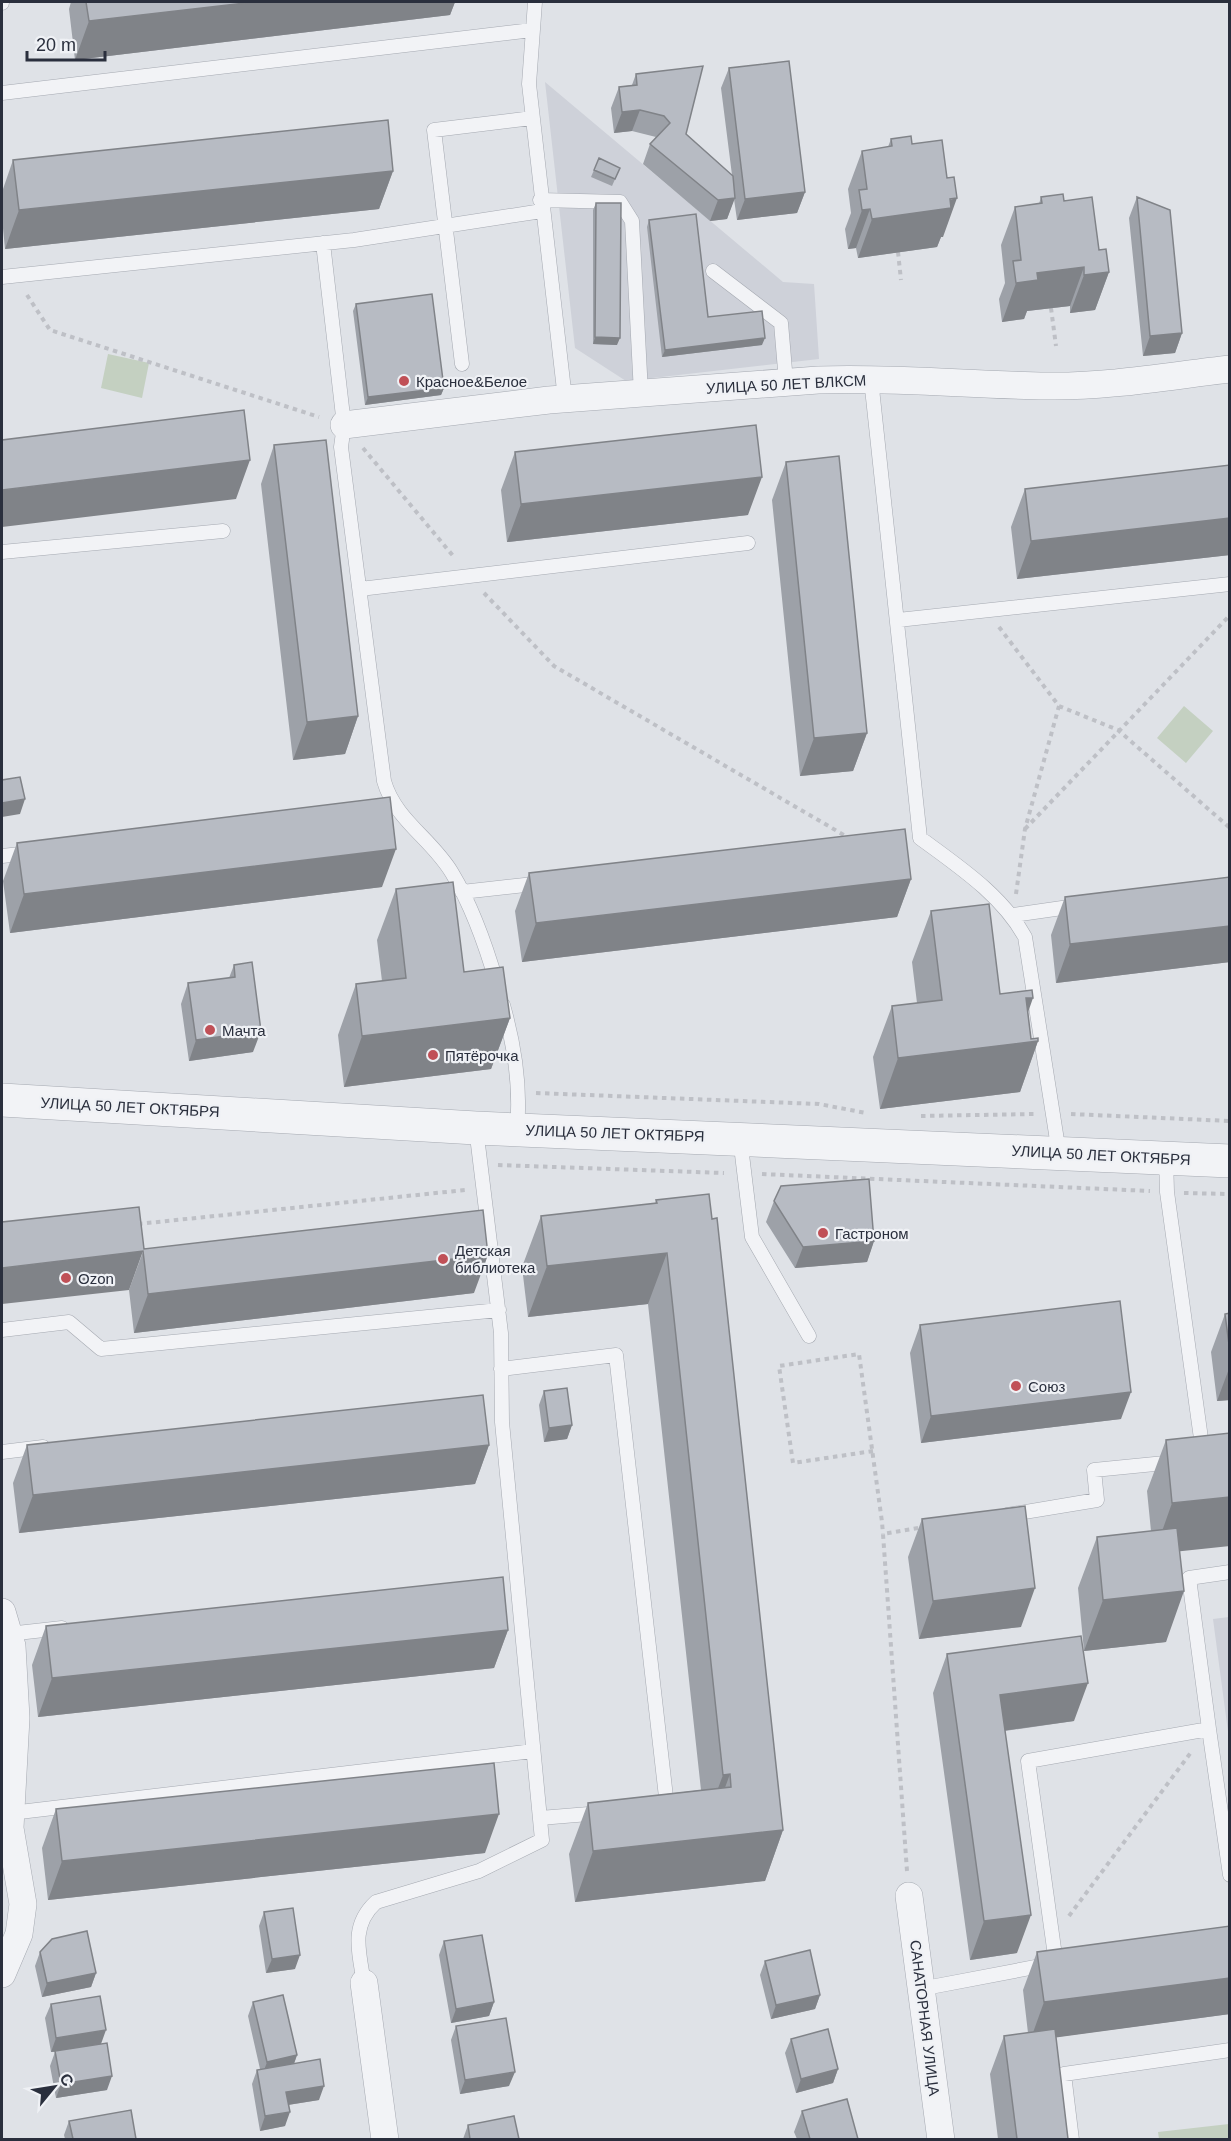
<svg xmlns="http://www.w3.org/2000/svg" width="1231" height="2141" font-family="Arial,sans-serif">
	<style>
		.built { fill: #ced1d9 }
		.green { fill: #c4d0c1 }
		.lines { fill: none; stroke-linecap: round; stroke-linejoin: round }
		.service-casing { stroke: #a5a9b1; stroke-width: 15 }
		.minor-casing { stroke: #a5a9b1; stroke-width: 28 }
		.tertiary-casing { stroke: #a5a9b1; stroke-width: 34 }
		.path { stroke: #bec0c6; stroke-width: 4; stroke-dasharray: 4.5 4.5; stroke-linecap: butt }
		.service { stroke: #f2f3f6; stroke-width: 14 }
		.minor { stroke: #f2f3f6; stroke-width: 27 }
		.tertiary { stroke: #f2f3f6; stroke-width: 33 }
		.wall { fill: #9da1a8 }
		.shaded-wall { fill: #808388 }
		.building { fill: #b7bbc3; stroke: #808388; stroke-width: 1.5 }
		.poi-dot { fill: #c05057; stroke: #eff1f5; stroke-width: 2 }
		.labels { text-anchor: middle; dominant-baseline: central; stroke-width: 4.5; stroke-linejoin: round; paint-order: stroke }
		.poi-label { font-size: 15px; fill: #2a2f3d; stroke: #eff1f5; text-anchor: start }
		.street-label { font-size: 15px; fill: #2a2f3d; stroke: #eff1f5 }
	</style>
	<rect width="100%" height="100%" fill="#dfe2e7"/>
	<!-- built -->
	<path class="built" d="M 545,82 L 783,282 L 814,284 L 819,359 L 626,381 L 575,348 Z
		M 1229,1617 L 1230,1617 L 1229,1739 L 1213,1619 Z"/>
	<!-- green -->
	<path class="green" d="M 108,354 L 149,363 L 142,398 L 101,388 Z
		M 1184,706 L 1213,731 L 1186,763 L 1157,738 Z
		M 1229,2124 L 1229,2139 L 1159,2139 L 1158,2132 Z"/>
	<g class="lines">
		<defs>
			<path id="service" d="M 535,2 L 529,84 L 565,399
				M 2,3 L 2,2
				M 2,93 L 532,30
				M 540,200 L 620,202 L 632,221 L 641,393
				M 323,243 L 344,425 L 341,447 L 384,781 C 395,820 432,839 452,873 C 472,906 486,946 497,984
				M 713,271 L 781,323 L 786,382
				M 2,277 L 354,240 L 542,211
				M 462,364 L 434,130 L 532,118
				M 871,379 L 920,838 C 958,866 1002,895 1025,937 L 1059,1153
				M 2,552 L 223,531
				M 360,589 L 748,543
				M 898,620 L 1230,584
				M 2,856 L 30,853
				M 462,892 L 543,883
				M 1013,915 L 1076,906
				M 503,1005 C 515,1047 521,1086 517,1129
				M 740,1138 L 752,1237 L 809,1336
				M 1166,1157 L 1167,1192 L 1203,1453
				M 2,1330 L 69,1322 L 101,1349 L 499,1310
				M 501,1369 L 616,1355 L 667,1806 L 661,1807
				M 2,1452 L 43,1447
				M 1007,1515 L 1097,1500 L 1094,1470 L 1175,1462
				M 8,1634 L 62,1628
				M 1209,1729 L 1230,1875
				M 11,1813 L 533,1751
				M 540,1818 L 601,1813
				M 364,1983 C 359,1952 350,1926 376,1902 L 479,1871 L 542,1840 L 502,1422 L 501,1333 L 476,1128
				M 920,1989 L 1056,1963 L 1028,1761 L 1209,1729 L 1189,1578 L 1230,1572
				M 1072,2140 L 1064,2074 L 1230,2050"/>
			<path id="minor" d="M 344,425 L 549,400 L 818,380 C 894,377 970,385 1047,386 C 1108,387 1169,376 1230,369
				M 2,1612 L 12,1646 L 16,1718 L 10,1828 L 23,1904 L 19,1934 L 2,1974
				M 909,1896 L 941,2140
				M 364,1983 L 385,2140"/>
			<path id="tertiary" d="M 2,1100 L 476,1128 L 1230,1161"/>
		</defs>
		<!-- service casing -->
		<use href="#service" class="service-casing"/>
		<!-- minor casing -->
		<use href="#minor" class="minor-casing"/>
		<!-- tertiary casing -->
		<use href="#tertiary" class="tertiary-casing"/>
		<!-- path -->
		<path class="path" d="M 898,252 L 901,280
			M 27,295 L 50,330 L 319,417
			M 1051,308 L 1056,346
			M 363,448 L 454,557
			M 484,593 L 554,666 L 849,838
			M 999,627 L 1059,706 L 1118,730 L 1230,828
			M 1025,829 L 1230,615
			M 1016,894 L 1025,829 L 1059,706
			M 536,1093 L 819,1104 L 866,1113
			M 1071,1114 L 1230,1121
			M 921,1116 L 1034,1114
			M 498,1165 L 724,1173
			M 762,1174 L 1150,1191
			M 1184,1193 L 1230,1194
			M 138,1224 L 465,1190
			M 873,1451 L 793,1463 L 779,1366 L 859,1354 L 882,1522 L 883,1534
			M 907,1871 L 883,1534 L 924,1527
			M 1069,1916 L 1192,1751"/>
		<!-- service -->
		<use href="#service" class="service"/>
		<!-- minor -->
		<use href="#minor" class="minor"/>
		<!-- tertiary -->
		<use href="#tertiary" class="tertiary"/>
	</g>
	<!-- wall -->
	<path class="wall" d="M 71,2 L 455,2 L 450,15 L 75,60 L 69,9 Z
		M 729,68 L 805,192 L 797,213 L 737,220 L 734,199 L 727,219 L 710,221 L 643,164 L 650,144 L 656,137 L 632,131 L 614,133 L 611,108 L 619,87 L 632,85 L 636,74 L 686,134 L 732,175 L 721,88 Z
		M 891,139 L 912,144 L 943,237 L 941,237 L 937,247 L 858,258 L 856,248 L 848,249 L 845,229 L 851,213 L 848,189 L 862,151 L 888,147 Z
		M 13,160 L 393,171 L 379,209 L 5,249 L 2,218 L 2,192 Z
		M 620,168 L 612,186 L 591,177 L 594,170 Z
		M 1041,197 L 1064,201 L 1099,250 L 1109,272 L 1095,310 L 1070,313 L 1070,306 L 1027,311 L 1024,319 L 1002,322 L 999,299 L 1005,283 L 1001,245 L 1015,207 L 1039,204 Z
		M 1137,197 L 1182,333 L 1175,353 L 1143,356 L 1129,218 Z
		M 596,203 L 617,345 L 593,344 L 593,210 Z
		M 649,220 L 708,317 L 762,345 L 662,357 L 647,227 Z
		M 356,304 L 444,388 L 441,395 L 365,405 L 353,311 Z
		M 274,445 L 358,716 L 345,754 L 293,760 L 261,484 Z
		M 515,452 L 748,515 L 507,542 L 501,490 Z
		M 786,462 L 867,733 L 853,771 L 800,776 L 772,500 Z
		M 1230,465 L 1230,555 L 1017,579 L 1011,527 L 1025,489 Z
		M 17,843 L 382,887 L 10,933 L 3,881 Z
		M 529,873 L 911,879 L 897,917 L 522,962 L 515,911 Z
		M 1230,877 L 1230,962 L 1056,983 L 1051,935 L 1065,897 Z
		M 396,889 L 464,972 L 510,1018 L 491,1069 L 344,1087 L 338,1035 L 356,984 L 382,981 L 377,940 Z
		M 931,911 L 1000,994 L 1028,1012 L 1031,1039 L 1038,1041 L 1020,1092 L 880,1109 L 873,1057 L 892,1006 L 917,1003 L 912,962 Z
		M 234,965 L 253,1052 L 189,1061 L 181,1004 L 188,983 L 229,978 Z
		M 656,1200 L 783,1830 L 765,1881 L 575,1902 L 569,1854 L 588,1803 L 701,1790 L 648,1304 L 528,1317 L 522,1267 L 541,1216 L 655,1204 Z
		M 774,1201 L 874,1241 L 867,1262 L 795,1268 L 766,1222 Z
		M 144,1249 L 474,1293 L 134,1333 L 129,1290 Z
		M 1230,1313 L 1230,1400 L 1217,1401 L 1211,1352 L 1225,1314 Z
		M 920,1325 L 1121,1419 L 921,1443 L 910,1353 Z
		M 544,1391 L 572,1425 L 567,1439 L 544,1442 L 539,1405 Z
		M 1166,1440 L 1180,1551 L 1166,1642 L 1084,1651 L 1078,1588 L 1097,1537 L 1151,1531 L 1147,1491 Z
		M 27,1445 L 489,1445 L 475,1484 L 19,1533 L 13,1483 Z
		M 922,1519 L 1021,1627 L 919,1639 L 908,1557 Z
		M 46,1626 L 508,1630 L 494,1668 L 38,1717 L 32,1665 Z
		M 947,1654 L 1074,1721 L 1005,1731 L 1017,1953 L 970,1960 L 933,1693 Z
		M 56,1809 L 485,1853 L 48,1900 L 42,1848 Z
		M 264,1912 L 295,1969 L 266,1973 L 259,1926 Z
		M 1230,1926 L 1230,2014 L 1056,2037 L 1068,2139 L 998,2139 L 990,2074 L 1004,2036 L 1028,2033 L 1023,1990 L 1037,1952 Z
		M 444,1941 L 494,2002 L 489,2016 L 451,2023 L 439,1955 Z
		M 40,1952 L 96,1973 L 91,1987 L 42,1997 L 35,1966 Z
		M 765,1961 L 820,1995 L 815,2009 L 771,2019 L 760,1975 Z
		M 253,2002 L 297,2055 L 294,2064 L 319,2100 L 288,2105 L 285,2126 L 260,2131 L 252,2084 L 257,2070 L 260,2069 L 248,2016 Z
		M 51,2004 L 101,2044 L 107,2090 L 56,2098 L 50,2066 L 55,2052 L 51,2052 L 45,2018 Z
		M 456,2026 L 509,2086 L 460,2094 L 451,2040 Z
		M 791,2039 L 838,2069 L 833,2083 L 796,2093 L 785,2053 Z
		M 802,2111 L 858,2139 L 797,2139 L 794,2132 Z
		M 69,2121 L 136,2139 L 65,2139 L 64,2135 Z
		M 468,2125 L 519,2139 L 463,2139 Z"/>
	<!-- shaded-wall -->
	<path class="shaded-wall" d="M 254,2 L 455,2 L 450,15 L 75,60 L 89,21 Z
		M 640,110 L 632,131 L 614,133 L 622,112 Z
		M 393,171 L 379,209 L 5,249 L 19,210 Z
		M 805,192 L 797,213 L 737,220 L 745,199 Z
		M 735,198 L 727,219 L 710,221 L 718,200 Z
		M 957,198 L 943,237 L 941,237 L 937,247 L 858,258 L 872,219 Z
		M 870,209 L 856,248 L 848,249 L 862,210 Z
		M 1084,267 L 1070,306 L 1027,311 L 1024,319 L 1002,322 L 1016,283 L 1037,273 Z
		M 1109,272 L 1095,310 L 1070,313 L 1084,275 Z
		M 1182,333 L 1175,353 L 1143,356 L 1150,336 Z
		M 595,337 L 620,338 L 617,345 L 593,344 Z
		M 765,338 L 762,345 L 662,357 L 665,350 Z
		M 444,388 L 441,395 L 365,405 L 368,397 Z
		M 250,460 L 236,499 L 2,527 L 2,490 Z
		M 762,477 L 748,515 L 507,542 L 521,504 Z
		M 1230,518 L 1230,555 L 1017,579 L 1031,541 Z
		M 358,716 L 345,754 L 293,760 L 307,722 Z
		M 867,733 L 853,771 L 800,776 L 814,738 Z
		M 25,799 L 20,814 L 2,817 L 2,803 Z
		M 396,849 L 382,887 L 10,933 L 24,894 Z
		M 911,879 L 897,917 L 522,962 L 536,923 Z
		M 1230,926 L 1230,962 L 1056,983 L 1070,944 Z
		M 1026,998 L 1033,998 L 1017,1044 L 1038,1041 L 1020,1092 L 880,1109 L 898,1058 Z
		M 510,1018 L 491,1069 L 344,1087 L 362,1036 Z
		M 261,1031 L 253,1052 L 189,1061 L 196,1040 Z
		M 874,1241 L 867,1262 L 795,1268 L 803,1247 Z
		M 143,1251 L 129,1290 L 2,1304 L 2,1268 Z
		M 667,1253 L 648,1304 L 528,1317 L 547,1266 Z
		M 488,1255 L 474,1293 L 134,1333 L 148,1294 Z
		M 1230,1366 L 1230,1400 L 1217,1401 Z
		M 1131,1392 L 1121,1419 L 921,1443 L 931,1416 Z
		M 572,1425 L 567,1439 L 544,1442 L 549,1428 Z
		M 489,1445 L 475,1484 L 19,1533 L 33,1495 Z
		M 1230,1497 L 1230,1546 L 1154,1554 L 1172,1503 Z
		M 1035,1588 L 1021,1627 L 919,1639 L 933,1601 Z
		M 1184,1591 L 1166,1642 L 1084,1651 L 1103,1600 Z
		M 508,1630 L 494,1668 L 38,1717 L 52,1678 Z
		M 1088,1683 L 1074,1721 L 986,1733 L 1000,1695 Z
		M 730,1774 L 711,1826 L 704,1826 L 723,1775 Z
		M 499,1814 L 485,1853 L 48,1900 L 62,1861 Z
		M 783,1830 L 765,1881 L 575,1902 L 593,1851 Z
		M 1031,1915 L 1017,1953 L 970,1960 L 984,1921 Z
		M 300,1955 L 295,1969 L 266,1973 L 272,1959 Z
		M 96,1973 L 91,1987 L 42,1997 L 47,1983 Z
		M 1230,1978 L 1230,2014 L 1030,2041 L 1044,2002 Z
		M 820,1995 L 815,2009 L 771,2019 L 776,2005 Z
		M 494,2002 L 489,2016 L 451,2023 L 456,2009 Z
		M 106,2030 L 101,2044 L 51,2052 L 56,2038 Z
		M 297,2055 L 292,2069 L 262,2076 L 267,2062 Z
		M 838,2069 L 833,2083 L 796,2093 L 801,2079 Z
		M 515,2072 L 509,2086 L 460,2094 L 465,2080 Z
		M 112,2076 L 107,2090 L 56,2098 L 61,2084 Z
		M 324,2086 L 319,2100 L 281,2106 L 286,2092 Z
		M 290,2112 L 285,2126 L 260,2131 L 265,2116 Z"/>
	<!-- building -->
	<path class="building" d="M 86,2 L 254,2 L 89,21 Z
		M 789,61 L 805,192 L 745,199 L 729,68 Z
		M 703,66 L 686,134 L 733,176 L 735,198 L 718,200 L 650,144 L 670,123 L 664,116 L 640,110 L 622,112 L 619,87 L 637,85 L 636,74 Z
		M 388,120 L 393,171 L 19,210 L 13,160 Z
		M 911,136 L 912,144 L 942,140 L 947,178 L 954,177 L 957,198 L 950,199 L 951,208 L 872,219 L 870,209 L 862,210 L 859,190 L 867,189 L 862,151 L 892,146 L 891,139 Z
		M 599,158 L 620,168 L 615,179 L 594,170 Z
		M 1063,194 L 1064,201 L 1092,197 L 1099,250 L 1106,249 L 1109,272 L 1084,275 L 1084,267 L 1037,273 L 1038,280 L 1016,283 L 1013,261 L 1021,260 L 1015,207 L 1042,203 L 1041,197 Z
		M 1137,197 L 1170,210 L 1182,333 L 1150,336 Z
		M 596,203 L 621,203 L 620,338 L 595,337 Z
		M 696,214 L 708,317 L 762,311 L 765,338 L 665,350 L 649,220 Z
		M 432,294 L 444,388 L 368,397 L 356,304 Z
		M 244,410 L 250,460 L 2,490 L 2,440 Z
		M 756,425 L 762,477 L 521,504 L 515,452 Z
		M 326,440 L 358,716 L 307,722 L 274,445 Z
		M 839,456 L 867,733 L 814,738 L 786,462 Z
		M 1230,465 L 1230,518 L 1031,541 L 1025,489 Z
		M 20,777 L 25,799 L 2,803 L 2,780 Z
		M 390,797 L 396,849 L 24,894 L 17,843 Z
		M 905,829 L 911,879 L 536,923 L 529,873 Z
		M 1230,877 L 1230,926 L 1070,944 L 1065,897 Z
		M 453,882 L 464,972 L 503,967 L 510,1018 L 362,1036 L 356,984 L 406,978 L 396,889 Z
		M 989,904 L 1000,994 L 1032,990 L 1033,998 L 1026,998 L 1031,1039 L 1038,1038 L 1038,1041 L 898,1058 L 892,1006 L 942,1000 L 931,911 Z
		M 252,962 L 261,1031 L 196,1040 L 188,983 L 235,977 L 234,965 Z
		M 869,1179 L 874,1241 L 803,1247 L 774,1201 L 781,1186 Z
		M 709,1194 L 712,1219 L 717,1218 L 783,1830 L 593,1851 L 588,1803 L 731,1787 L 730,1774 L 723,1775 L 667,1253 L 547,1266 L 541,1216 L 657,1203 L 656,1200 Z
		M 139,1207 L 144,1249 L 483,1210 L 488,1255 L 148,1294 L 143,1251 L 2,1268 L 2,1222 Z
		M 1120,1301 L 1131,1392 L 931,1416 L 920,1325 Z
		M 1230,1313 L 1230,1352 L 1225,1314 Z
		M 567,1388 L 572,1425 L 549,1428 L 544,1391 Z
		M 483,1395 L 489,1445 L 33,1495 L 27,1445 Z
		M 1230,1433 L 1230,1497 L 1172,1503 L 1166,1440 Z
		M 1025,1506 L 1035,1588 L 933,1601 L 922,1519 Z
		M 1177,1528 L 1184,1591 L 1103,1600 L 1097,1537 Z
		M 503,1577 L 508,1630 L 52,1678 L 46,1626 Z
		M 1081,1636 L 1088,1683 L 1000,1695 L 1031,1915 L 984,1921 L 947,1654 Z
		M 494,1763 L 499,1814 L 62,1861 L 56,1809 Z
		M 293,1908 L 300,1955 L 272,1959 L 264,1912 Z
		M 1230,1926 L 1230,1978 L 1044,2002 L 1037,1952 Z
		M 87,1931 L 96,1973 L 47,1983 L 40,1952 L 52,1939 Z
		M 482,1935 L 494,2002 L 456,2009 L 444,1941 Z
		M 810,1950 L 820,1995 L 776,2005 L 765,1961 Z
		M 283,1995 L 297,2055 L 267,2062 L 253,2002 Z
		M 100,1996 L 106,2030 L 56,2038 L 51,2004 Z
		M 506,2018 L 515,2072 L 465,2080 L 456,2026 Z
		M 828,2029 L 838,2069 L 801,2079 L 791,2039 Z
		M 1055,2029 L 1068,2139 L 1017,2139 L 1004,2036 Z
		M 107,2043 L 112,2076 L 61,2084 L 55,2051 Z
		M 320,2059 L 324,2086 L 286,2092 L 290,2112 L 265,2116 L 257,2070 Z
		M 847,2099 L 858,2139 L 810,2139 L 802,2111 Z
		M 131,2110 L 136,2139 L 73,2139 L 69,2121 Z
		M 514,2116 L 519,2139 L 470,2139 L 468,2125 Z"/>
	<!-- markers -->
	<g class="poi-dot">
		<circle cx="404" cy="381" r="6"/>
		<circle cx="210" cy="1030" r="6"/>
		<circle cx="433" cy="1055" r="6"/>
		<circle cx="823" cy="1233" r="6"/>
		<circle cx="443" cy="1259" r="6"/>
		<circle cx="66" cy="1278" r="6"/>
		<circle cx="1016" cy="1386" r="6"/>
	</g>
	<g class="labels">
		<!-- poi labels -->
		<g class="poi-label">
			<text x="416" y="381">Красное&amp;Белое</text>
			<text x="222" y="1030">Мачта</text>
			<text x="445" y="1055">Пятёрочка</text>
			<text x="835" y="1233">Гастроном</text>
			<text x="455" y="1250">Детская<tspan x="455" dy="17">библиотека</tspan></text>
			<text x="78" y="1278">Ozon</text>
			<text x="1028" y="1386">Союз</text>
		</g>
		<!-- street labels -->
		<g class="street-label">
			<text transform="translate(786 384) rotate(-3)">УЛИЦА 50 ЛЕТ ВЛКСМ</text>
			<text transform="translate(130 1107) rotate(3)">УЛИЦА 50 ЛЕТ ОКТЯБРЯ</text>
			<text transform="translate(615 1133) rotate(2)">УЛИЦА 50 ЛЕТ ОКТЯБРЯ</text>
			<text transform="translate(1101 1155) rotate(3)">УЛИЦА 50 ЛЕТ ОКТЯБРЯ</text>
			<text transform="translate(925 2018) rotate(83)">САНАТОРНАЯ УЛИЦА</text>
		</g>
	</g>
	<!-- border -->
	<rect width="1231" height="2141" fill="none" stroke="#2a2f3d" stroke-width="6"/>
	<!-- north arrow -->
	<g transform="translate(54 2087) rotate(60)" stroke="#eff1f5" stroke-width="4.5" paint-order="stroke">
	<path d="M0-4.5L10 22L0 15L-10 22Z" fill="#2a2f3d"/>
	<text y="-9" font-size="16" font-weight="bold" text-anchor="middle" fill="#2a2f3d">С</text>
	</g>
	<!-- scale -->
	<path d="M27 51v9h78v-9" fill="none" stroke="#2a2f3d" stroke-width="3"/>
	<text x="36" y="51" font-size="18" fill="#2a2f3d" stroke="#eff1f5" stroke-width="4.5" paint-order="stroke">20 m</text>
</svg>
